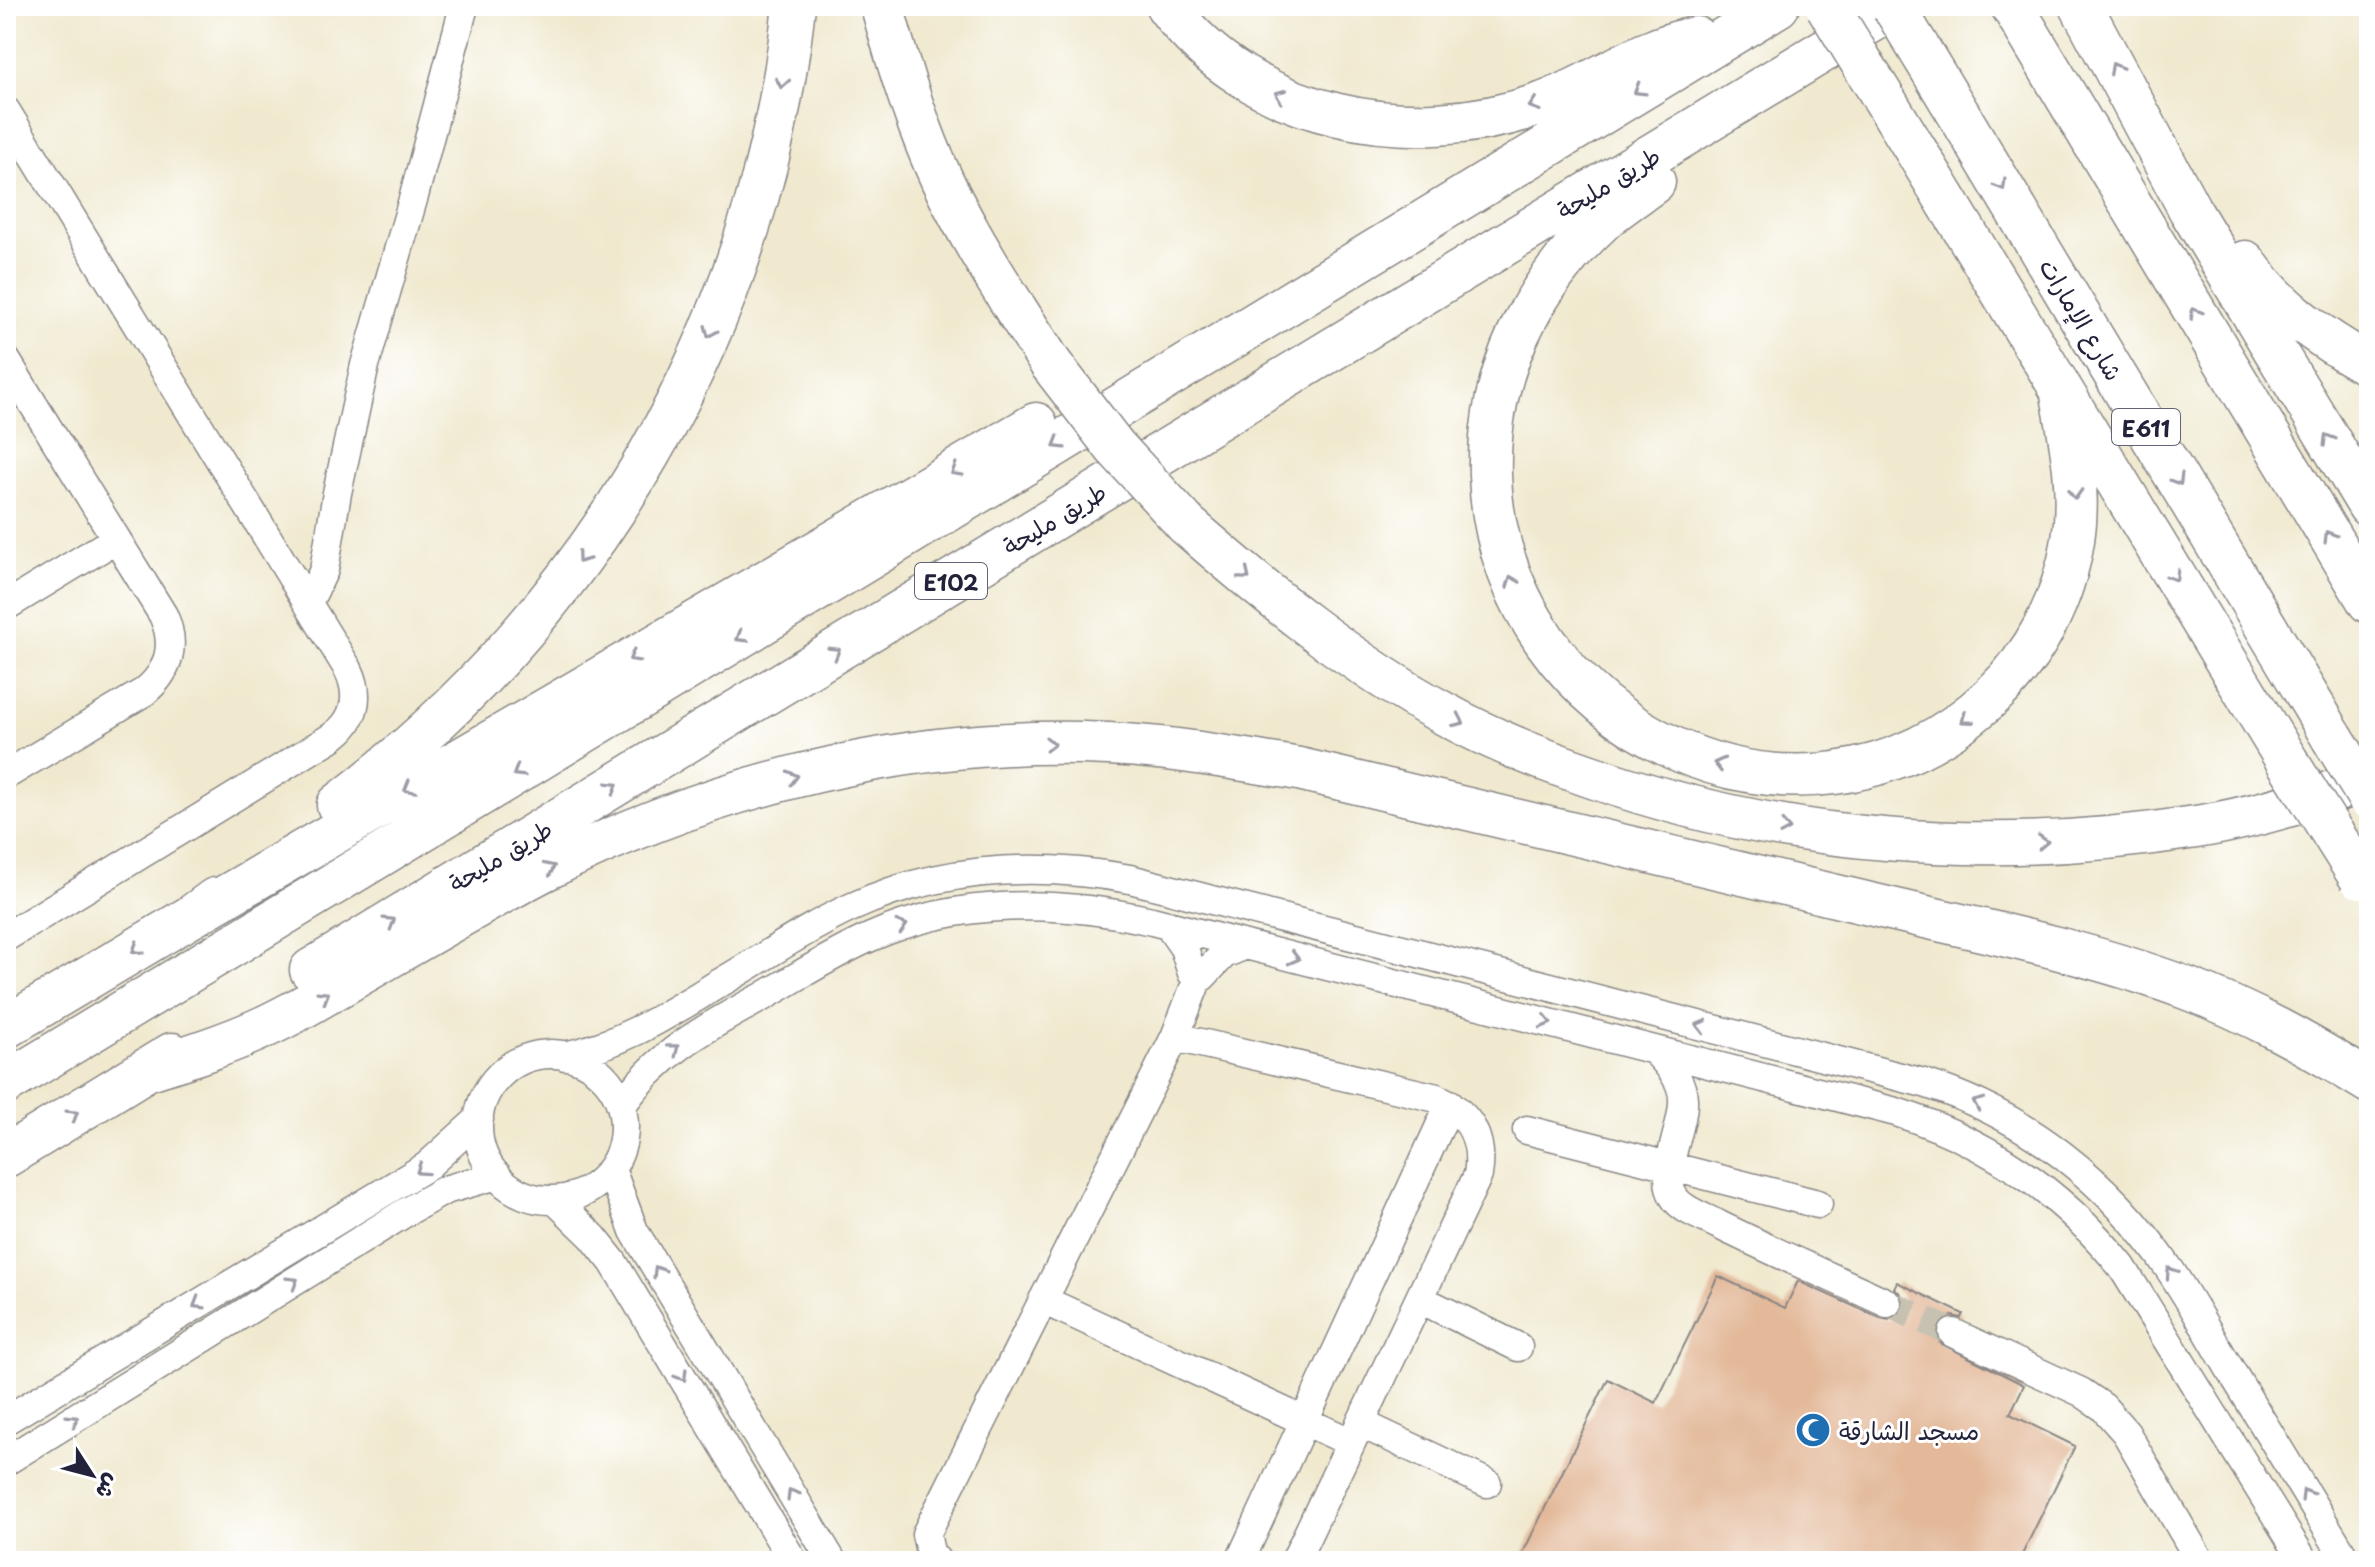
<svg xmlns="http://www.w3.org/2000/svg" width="2375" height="1567" font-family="'Playpen Sans','Playpen Sans Arabic',sans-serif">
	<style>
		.building { fill: #e3b99a }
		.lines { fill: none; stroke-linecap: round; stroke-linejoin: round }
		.minor-tunnel { stroke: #c7c1b1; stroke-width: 28; stroke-dasharray: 28 14; stroke-linecap: butt }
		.minor-casing { stroke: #898685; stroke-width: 31 }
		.highway-casing { stroke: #898685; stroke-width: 45 }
		.minor { stroke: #fff; stroke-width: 28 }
		.highway { stroke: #fff; stroke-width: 42 }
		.highway-bridge-casing { stroke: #898685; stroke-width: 45; stroke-linecap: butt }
		.highway-bridge { stroke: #fff; stroke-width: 42 }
		.oneway { stroke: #9c9ca7 }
		.labels { text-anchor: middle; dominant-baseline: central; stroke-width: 6; stroke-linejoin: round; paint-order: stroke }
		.shield { fill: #fff; stroke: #646476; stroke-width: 2 }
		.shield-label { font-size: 22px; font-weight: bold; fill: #22223b }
		.street-label { font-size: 24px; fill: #22223b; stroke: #fff }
		.poi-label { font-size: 24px; fill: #22223b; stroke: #fff; text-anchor: start }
	</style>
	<rect width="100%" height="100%" fill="#fff"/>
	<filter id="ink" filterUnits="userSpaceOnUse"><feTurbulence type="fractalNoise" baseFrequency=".0125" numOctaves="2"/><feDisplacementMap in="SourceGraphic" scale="16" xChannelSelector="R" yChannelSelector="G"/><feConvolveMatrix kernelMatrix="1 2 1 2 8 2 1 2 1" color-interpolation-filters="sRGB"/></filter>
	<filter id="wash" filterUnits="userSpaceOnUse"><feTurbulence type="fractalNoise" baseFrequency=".006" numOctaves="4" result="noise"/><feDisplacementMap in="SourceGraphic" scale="32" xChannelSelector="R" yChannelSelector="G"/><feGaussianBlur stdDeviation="1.8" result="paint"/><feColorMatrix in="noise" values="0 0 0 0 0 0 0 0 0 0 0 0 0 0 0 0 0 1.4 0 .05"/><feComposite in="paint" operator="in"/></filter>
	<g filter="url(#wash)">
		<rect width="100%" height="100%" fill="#f0e9cf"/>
		<g id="blocks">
			<!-- building -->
			<path class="building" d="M 1718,1276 L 1785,1308 L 1798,1281 L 1880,1318 L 1889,1320 L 1897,1316 L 1903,1309 L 1901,1294 L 1894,1288 L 1897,1282 L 1963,1314 L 1961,1318 L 1952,1316 L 1944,1319 L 1938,1325 L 1936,1335 L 1940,1343 L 2024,1385 L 2010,1414 L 2075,1446 L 2019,1561 L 1519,1561 L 1608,1379 L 1656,1403 Z"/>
		</g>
	</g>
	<g filter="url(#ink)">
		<use href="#blocks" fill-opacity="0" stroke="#898685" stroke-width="2"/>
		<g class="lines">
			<!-- minor-tunnel -->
			<path class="minor-tunnel" d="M 1887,1303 L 1953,1333"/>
			<defs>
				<path id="minor" d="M 6,111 L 348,669 C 361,695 356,720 332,737 L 6,937
					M 6,360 L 163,615 C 177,645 169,672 144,692 L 6,775
					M 308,603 L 324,570 L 337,493 L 365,365 L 414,196 L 464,6
					M 6,606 L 116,539
					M 1168,925 L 1184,948 L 1192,973 L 1198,978 L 1202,977 L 1224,954 L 1246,945
					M 1175,1037 L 1437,1098 C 1470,1113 1484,1139 1478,1175 L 1295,1561
					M 1656,1052 C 1667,1063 1683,1081 1683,1099 C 1685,1127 1656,1176 1676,1200 C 1686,1212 1706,1218 1719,1225 C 1774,1252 1831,1277 1887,1303
					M478 1127a73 73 0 1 1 146 0a73 73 0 1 1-146 0Z
					M 565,1056 C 623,1044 668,1014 718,984 C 762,959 804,929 850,908 C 939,867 1035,862 1130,879 L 1924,1083 C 2026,1115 2110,1182 2170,1270 C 2193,1304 2212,1340 2233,1374 C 2271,1436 2309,1499 2347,1561
					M 621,1106 C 660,1051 707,1027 764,996 C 799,976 834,953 871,937 C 958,898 1060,900 1152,921 L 1896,1112 C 1988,1141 2062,1192 2122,1267 L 2304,1561
					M 1527,1130 L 1818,1204
					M 611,1169 L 634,1231 L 832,1561
					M 555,1200 L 593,1237 L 613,1262 L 793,1561
					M 1420,1299 L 1518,1347
					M 1043,1300 L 1350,1442
					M 1953,1333 L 2081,1392 L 2103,1407 L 2126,1433 L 2200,1561
					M 6,1420 L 427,1166 L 479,1119
					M 1360,1423 L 1487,1483
					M 6,1461 L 406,1212 L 445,1190 L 497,1175
					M 937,1561 L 930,1552 L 926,1534 L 1175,1037 L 1198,978
					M 1240,1561 L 1450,1104"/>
				<path id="highway" d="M 882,6 C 898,65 916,124 942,180 C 972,244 1013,305 1051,364
					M 1167,6 C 1250,120 1412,149 1541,104 C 1595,85 1639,48 1696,38
					M 2012,6 L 2369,602
					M 2081,6 L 2190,210 L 2369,506
					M 1961,118 L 2332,737
					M 1918,154 L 2287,761
					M 1654,182 C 1638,194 1620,205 1604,219 C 1530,287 1487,374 1490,475 C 1499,728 1802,876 1992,696 C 2035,656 2064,599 2073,540 C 2081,489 2070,439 2061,389
					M 2245,262 C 2277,308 2321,338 2369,365
					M 1186,524 C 1266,594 1349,662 1443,713 C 1490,739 1540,759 1590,776 C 1785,845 1992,859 2196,827 C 2255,818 2314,799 2369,779
					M 338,805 C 595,609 760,329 794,6
					M 192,916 L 1036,424
					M 311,970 L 1897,6
					M 6,1027 L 192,916 L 215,899
					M 149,1069 C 184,1058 219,1047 253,1032 C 289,1017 322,996 355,977 C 417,941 479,904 542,871 C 732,776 947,726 1159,748 C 1206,753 1252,761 1299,769 C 1483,813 1668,855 1853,900 C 1964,927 2079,948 2186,988 C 2251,1012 2311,1046 2369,1082
					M 6,1083 L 1778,6
					M 6,1156 L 172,1054"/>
			</defs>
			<!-- minor casing -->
			<use href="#minor" class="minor-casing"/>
			<!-- highway casing -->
			<use href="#highway" class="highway-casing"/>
			<!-- minor -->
			<use href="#minor" class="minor"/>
			<!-- highway -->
			<use href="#highway" class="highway"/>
			<defs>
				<path id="highway-bridge" d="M 1827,6 L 1918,154
					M 1893,6 L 1961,118
					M 1051,364 L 1115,447 L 1186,524
					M 2332,737 L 2369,798
					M 2287,761 L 2360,877"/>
			</defs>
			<!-- highway-bridge casing -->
			<use href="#highway-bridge" class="highway-bridge-casing"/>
			<!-- highway-bridge -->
			<use href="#highway-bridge" class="highway-bridge"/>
		</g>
		<!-- one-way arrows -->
		<defs><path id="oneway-chevron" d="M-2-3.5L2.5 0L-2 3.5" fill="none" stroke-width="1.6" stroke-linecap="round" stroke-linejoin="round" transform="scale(2)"/></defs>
		<g class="oneway">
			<use href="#oneway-chevron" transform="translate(2115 68) rotate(-118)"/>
			<use href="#oneway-chevron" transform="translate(782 83) rotate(100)"/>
			<use href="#oneway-chevron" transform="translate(1639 90) rotate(149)"/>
			<use href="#oneway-chevron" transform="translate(1280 95) rotate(-157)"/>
			<use href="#oneway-chevron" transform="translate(1534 105) rotate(162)"/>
			<use href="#oneway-chevron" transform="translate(2001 185) rotate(59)"/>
			<use href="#oneway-chevron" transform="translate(2195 313) rotate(-121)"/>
			<use href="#oneway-chevron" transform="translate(710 332) rotate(113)"/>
			<use href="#oneway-chevron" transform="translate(2328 439) rotate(-121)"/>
			<use href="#oneway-chevron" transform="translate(1058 444) rotate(149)"/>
			<use href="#oneway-chevron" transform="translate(956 471) rotate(150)"/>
			<use href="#oneway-chevron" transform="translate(2178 480) rotate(59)"/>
			<use href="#oneway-chevron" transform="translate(2075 494) rotate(88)"/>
			<use href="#oneway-chevron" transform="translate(2329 536) rotate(-121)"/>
			<use href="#oneway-chevron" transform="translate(582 558) rotate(126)"/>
			<use href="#oneway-chevron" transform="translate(1245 575) rotate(40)"/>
			<use href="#oneway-chevron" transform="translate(2174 576) rotate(59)"/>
			<use href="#oneway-chevron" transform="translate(1512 581) rotate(-111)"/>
			<use href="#oneway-chevron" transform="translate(741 637) rotate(149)"/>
			<use href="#oneway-chevron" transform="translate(835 652) rotate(-31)"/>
			<use href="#oneway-chevron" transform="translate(634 657) rotate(150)"/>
			<use href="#oneway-chevron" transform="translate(1966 719) rotate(144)"/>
			<use href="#oneway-chevron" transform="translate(1459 721) rotate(25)"/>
			<use href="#oneway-chevron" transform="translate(1050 744) rotate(-1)"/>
			<use href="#oneway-chevron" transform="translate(1719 764) rotate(-166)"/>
			<use href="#oneway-chevron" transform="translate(518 772) rotate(149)"/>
			<use href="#oneway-chevron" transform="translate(793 777) rotate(-15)"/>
			<use href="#oneway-chevron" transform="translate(613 787) rotate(-31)"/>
			<use href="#oneway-chevron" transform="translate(409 788) rotate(150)"/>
			<use href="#oneway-chevron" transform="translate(1785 828) rotate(9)"/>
			<use href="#oneway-chevron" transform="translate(2043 842) rotate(-2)"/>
			<use href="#oneway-chevron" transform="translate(550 868) rotate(-26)"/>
			<use href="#oneway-chevron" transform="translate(390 922) rotate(-31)"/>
			<use href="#oneway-chevron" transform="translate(902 926) rotate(-17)"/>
			<use href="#oneway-chevron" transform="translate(137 949) rotate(149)"/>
			<use href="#oneway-chevron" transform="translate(1294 958) rotate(14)"/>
			<use href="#oneway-chevron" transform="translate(324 996) rotate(-31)"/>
			<use href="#oneway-chevron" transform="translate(1546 1022) rotate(14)"/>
			<use href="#oneway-chevron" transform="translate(1701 1026) rotate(-166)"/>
			<use href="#oneway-chevron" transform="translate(674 1049) rotate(-38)"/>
			<use href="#oneway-chevron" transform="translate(1978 1103) rotate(-156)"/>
			<use href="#oneway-chevron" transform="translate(73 1115) rotate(-31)"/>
			<use href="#oneway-chevron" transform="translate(421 1170) rotate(146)"/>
			<use href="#oneway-chevron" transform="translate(658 1271) rotate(-121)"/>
			<use href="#oneway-chevron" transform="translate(2171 1272) rotate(-124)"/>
			<use href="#oneway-chevron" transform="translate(293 1282) rotate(-32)"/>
			<use href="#oneway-chevron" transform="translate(198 1304) rotate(149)"/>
			<use href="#oneway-chevron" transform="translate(682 1376) rotate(59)"/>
			<use href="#oneway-chevron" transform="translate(73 1420) rotate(-32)"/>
			<use href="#oneway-chevron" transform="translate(792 1494) rotate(-121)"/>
			<use href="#oneway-chevron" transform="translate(2306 1494) rotate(-121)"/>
		</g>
	</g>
	<!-- icons -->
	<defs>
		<symbol id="mosque-disc" viewBox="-11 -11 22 22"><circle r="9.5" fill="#1f6fb2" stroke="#fff"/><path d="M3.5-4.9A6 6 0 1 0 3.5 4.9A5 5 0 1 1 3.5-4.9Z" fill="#fff"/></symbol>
	</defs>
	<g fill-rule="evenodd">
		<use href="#mosque-disc" x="1793" y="1410" width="40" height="40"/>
	</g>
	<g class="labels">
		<!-- shield labels -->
		<g class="shield">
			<rect x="2112" y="409" width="68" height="36" rx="6"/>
			<rect x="915" y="563" width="72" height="36" rx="6"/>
		</g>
		<g class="shield-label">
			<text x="2146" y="427">E611</text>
			<text x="951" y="581">E102</text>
		</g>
		<!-- street labels -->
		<g class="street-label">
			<text transform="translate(1608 182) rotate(-31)">طريق مليحة</text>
			<text transform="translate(2082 319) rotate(59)">شارع الإمارات</text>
			<text transform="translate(1054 518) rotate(-31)">طريق مليحة</text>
			<text transform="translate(500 855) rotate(-31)">طريق مليحة</text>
		</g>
		<!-- poi labels -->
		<g class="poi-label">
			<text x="1839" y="1430">مسجد الشارقة</text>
		</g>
	</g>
	<!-- margin -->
	<rect width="2375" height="1567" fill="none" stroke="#fff" stroke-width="32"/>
	<!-- north arrow -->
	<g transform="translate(92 1475) rotate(126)" stroke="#ffffff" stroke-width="6" paint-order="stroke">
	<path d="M0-6L14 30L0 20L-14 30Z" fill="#22223b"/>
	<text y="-12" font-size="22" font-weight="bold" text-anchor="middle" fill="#22223b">ش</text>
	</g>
</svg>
